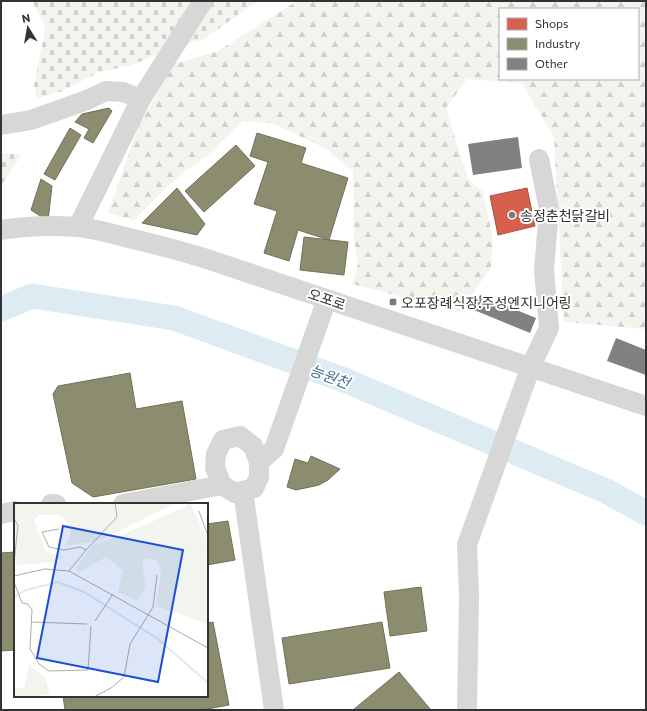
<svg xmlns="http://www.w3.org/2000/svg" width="647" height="711" font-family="Commissioner,'Noto Sans KR',sans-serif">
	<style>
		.forest { fill: url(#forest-firs); fill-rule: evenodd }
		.cemetery { fill: url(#cemetery-stones) }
		.shops { fill: #d6604d; stroke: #a55245 }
		.industry { fill: #8c8c6e; stroke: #71715c }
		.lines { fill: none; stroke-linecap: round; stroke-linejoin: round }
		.river { stroke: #ddebf3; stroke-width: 25 }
		.building { fill: #818181 }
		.minor { stroke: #d7d7d7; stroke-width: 20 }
		.poi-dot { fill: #7a7a7a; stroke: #fff; stroke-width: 1.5 }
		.labels { text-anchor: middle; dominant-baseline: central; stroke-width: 4; stroke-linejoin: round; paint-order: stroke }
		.poi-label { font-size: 14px; fill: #333; stroke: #fff; text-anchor: start }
		.street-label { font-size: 14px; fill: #333; stroke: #fff }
		.water-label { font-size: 15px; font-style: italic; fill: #3f7597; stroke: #fff }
		.inset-river { fill: none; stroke: #ddebf3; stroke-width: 2 }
		.inset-road { fill: none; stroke: #adadad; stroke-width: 1 }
		.view { fill: #1d4ed8; fill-opacity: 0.15; stroke: #1d4ed8; stroke-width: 2 }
		.inset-edge { fill: none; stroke: #333; stroke-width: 2 }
	</style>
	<defs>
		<pattern id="forest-firs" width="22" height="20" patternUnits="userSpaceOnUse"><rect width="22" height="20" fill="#f1f5ed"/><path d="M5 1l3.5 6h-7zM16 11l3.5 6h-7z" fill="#cfd2cc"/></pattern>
		<pattern id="cemetery-stones" width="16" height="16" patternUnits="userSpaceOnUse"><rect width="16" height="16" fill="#f1f5ed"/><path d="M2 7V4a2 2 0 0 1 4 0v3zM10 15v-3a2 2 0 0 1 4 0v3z" fill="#cfd2cc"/></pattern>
	</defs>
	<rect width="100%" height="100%" fill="#fff"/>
	<!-- forest -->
	<path class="forest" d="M 297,1 L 646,1 L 646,329 L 564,322 L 554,137 L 522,83 L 467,79 L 446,108 L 468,179 L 483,192 L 493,239 L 491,267 L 460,312 L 352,284 L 358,264 L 354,239 L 353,171 L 325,148 L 272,123 L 243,121 L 207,156 L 181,174 L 134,220 L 108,213 L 138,127 L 174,64 L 218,51 ZM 500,9 L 638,9 L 638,79 L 500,79 Z"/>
	<!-- cemetery -->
	<path class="cemetery" d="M 32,1 L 258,1 L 202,40 L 186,43 L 129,66 L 99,72 L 60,92 L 37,98 L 34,85 L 46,27 Z
		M 1,153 L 22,154 L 1,185 Z"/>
	<!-- shops -->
	<path class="shops" d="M 527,188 L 535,226 L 498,235 L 490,196 Z"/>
	<!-- industry -->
	<path class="industry" d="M 109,108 L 112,111 L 93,143 L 84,138 L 89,129 L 75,122 L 82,114 Z
		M 70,128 L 81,135 L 55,180 L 44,174 Z
		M 257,133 L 306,148 L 301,163 L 348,178 L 329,240 L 298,230 L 289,261 L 264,253 L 277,211 L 254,204 L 268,162 L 250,156 Z
		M 236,145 L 255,166 L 204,212 L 185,191 Z
		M 41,179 L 52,186 L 48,221 L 31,210 Z
		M 177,188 L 205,224 L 197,235 L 142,223 Z
		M 304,237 L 348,242 L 344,275 L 300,270 Z
		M 130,373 L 136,409 L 182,401 L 196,479 L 93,497 L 72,483 L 53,394 L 58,386 Z
		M 311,456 L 340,469 L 328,480 L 319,485 L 296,490 L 287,487 L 295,459 L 308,463 Z
		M 228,521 L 235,560 L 207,565 L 207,524 Z
		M 15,552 L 15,650 L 1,651 L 1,553 Z
		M 421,587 L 427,631 L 390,636 L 384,592 Z
		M 213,622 L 229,705 L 202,710 L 65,710 L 63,696 L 207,696 L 207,623 Z
		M 382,622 L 390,668 L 289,684 L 282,638 Z
		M 399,672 L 431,710 L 353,710 Z"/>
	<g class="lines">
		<!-- river -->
		<path class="river" d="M 1,309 L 32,296 L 174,318 L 344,380 L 606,491 L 646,513"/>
	</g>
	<!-- building -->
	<path class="building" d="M 518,137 L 522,168 L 473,175 L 468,144 Z
		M 480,295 L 536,318 L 530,333 L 474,310 Z
		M 616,338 L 646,350 L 646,375 L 607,361 Z"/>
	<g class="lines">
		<!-- minor -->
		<path class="minor" d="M 141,99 L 203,1
			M 1,125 L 31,120 L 87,100 L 106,91 L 123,92 L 141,99 L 78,227
			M 1,230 C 26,226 52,225 77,227 C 93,228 109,233 125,237 C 154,244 182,251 210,260 L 646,406
			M 240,436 L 253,446 L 259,462 L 259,477 L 254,488 L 235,493 L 222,485 L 215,468 L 216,454 L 223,440 Z
			M 259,462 L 274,449 L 327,299
			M 243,491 L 274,710
			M 51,504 L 56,504
			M 123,504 L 222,485
			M 1,514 L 15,511
			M 467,710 L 469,596 L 467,545 L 531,366 L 549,328 L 544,270 L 549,209 L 539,159"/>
	</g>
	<!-- markers -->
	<g class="poi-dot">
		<circle cx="512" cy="215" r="4"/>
		<rect x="389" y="298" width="8" height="8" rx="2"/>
	</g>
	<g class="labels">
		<!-- poi labels -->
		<g class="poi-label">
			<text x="520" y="215">송정춘천닭갈비</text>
			<text x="401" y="302">오포장례식장.주성엔지니어링</text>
		</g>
		<!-- street labels -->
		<g class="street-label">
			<text transform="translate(327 299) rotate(19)">오포로</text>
		</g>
		<!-- water labels -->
		<g class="water-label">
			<text transform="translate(330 376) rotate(21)">능원천</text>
		</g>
	</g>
	<!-- overview -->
	<g transform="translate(14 503)">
		<rect width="194" height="194" fill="#fff"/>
		<path d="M 166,0 L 176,0 L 194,38 L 192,55 L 194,64 L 194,121 L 142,103 L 147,69 L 143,57 L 133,55 L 128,59 L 132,85 L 123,98 L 104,89 L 109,68 L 95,56 L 90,55 L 66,69 L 61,67 L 79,41 L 106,33 L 175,2 ZM 16,159 L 17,164 L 31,174 L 36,192 L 0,194 L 0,185 L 10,185 Z" fill="#f1f5ed"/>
		<path d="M 0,0 L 162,0 L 85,38 L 57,42 L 52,43 L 57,30 L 54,20 L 45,12 L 24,12 L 20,17 L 31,48 L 48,53 L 41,59 L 4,62 L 0,57 Z" fill="#f1f5ed"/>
		<path class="inset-river" d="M 0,94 L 12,87 L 44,79 L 70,89 L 144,136 L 194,180"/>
		<path class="inset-road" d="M 185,8 L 194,33M 0,15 L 4,23 L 0,59M 45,26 L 28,29 L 35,44 L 50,47 L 66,44 L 72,47 L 55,68M 72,47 L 103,14 L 101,0M 0,73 L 31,66 L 55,68 L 194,145M 0,79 L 8,100M 8,100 L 14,101 L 18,107 L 16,146 L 25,161 L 35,168 L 74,167 L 77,123M 81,118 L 99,91M 17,119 L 73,121M 80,194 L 97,185 L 110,174 L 116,141 L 139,104 L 143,72"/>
		<path class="view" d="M 49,23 L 169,47 L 144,179 L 23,155 Z"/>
		<rect width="194" height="194" class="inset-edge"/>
	</g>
	<!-- border -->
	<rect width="647" height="711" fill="none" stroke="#333333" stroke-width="4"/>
	<!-- legend -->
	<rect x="499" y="8" width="140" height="72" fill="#ffffff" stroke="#adadad"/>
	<rect x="507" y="18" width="20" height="12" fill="#d6604d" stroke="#adadad"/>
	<text x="535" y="28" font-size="12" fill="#333333">Shops</text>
	<rect x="507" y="38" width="20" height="12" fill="#8c8c6e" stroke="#adadad"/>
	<text x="535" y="48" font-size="12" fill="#333333">Industry</text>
	<rect x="507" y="58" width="20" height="12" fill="#818181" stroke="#adadad"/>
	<text x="535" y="68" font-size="12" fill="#333333">Other</text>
	<!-- north arrow -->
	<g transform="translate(28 28) rotate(349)" stroke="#ffffff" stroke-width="3" paint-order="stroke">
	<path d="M0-3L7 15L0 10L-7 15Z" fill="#333333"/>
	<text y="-6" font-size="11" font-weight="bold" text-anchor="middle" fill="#333333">N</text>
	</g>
</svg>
